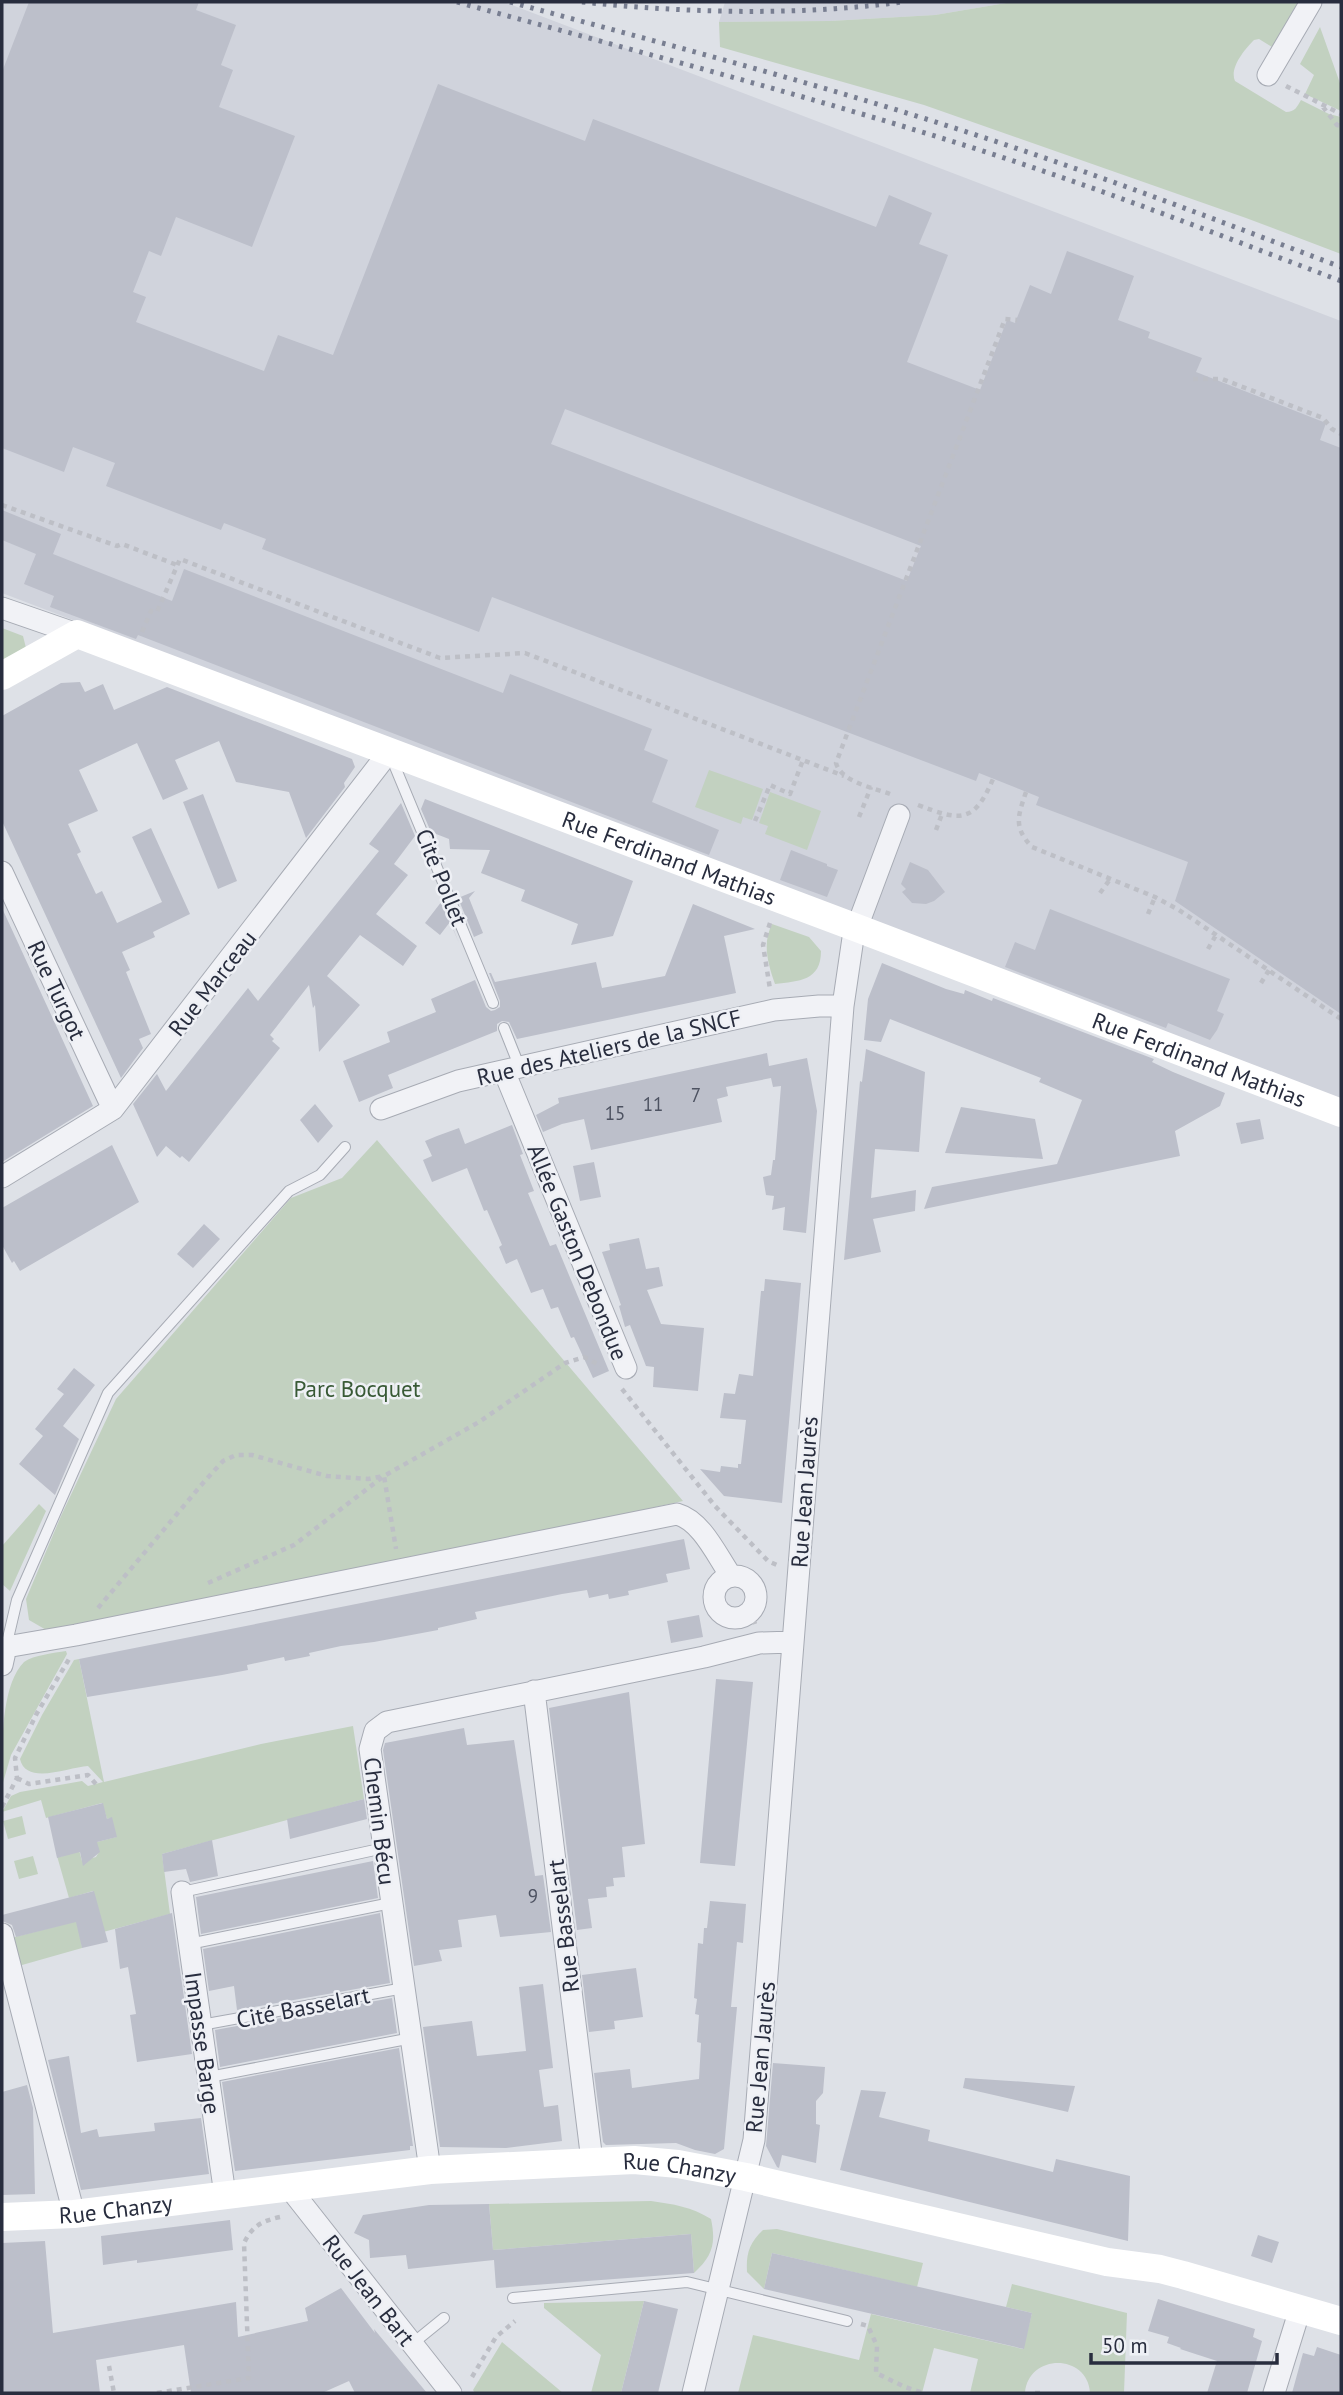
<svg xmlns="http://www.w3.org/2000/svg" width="1343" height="2395" font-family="'PT Sans',sans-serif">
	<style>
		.built { fill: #d0d3dc }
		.green { fill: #c2d1c0 }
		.building { fill: #bcbfca; fill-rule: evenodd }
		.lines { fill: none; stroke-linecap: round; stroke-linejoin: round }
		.lane-casing { stroke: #a7abb4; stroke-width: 12 }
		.street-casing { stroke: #a7abb4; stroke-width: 23 }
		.path { stroke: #bdbfc6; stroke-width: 4.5; stroke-dasharray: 5 5; stroke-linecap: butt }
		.lane { stroke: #f1f2f6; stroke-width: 10 }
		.street { stroke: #f1f2f6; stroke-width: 21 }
		.secondary { stroke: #fff; stroke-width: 28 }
		.rail { stroke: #787e91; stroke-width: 5; stroke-dasharray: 3.5 7; stroke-linecap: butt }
		.labels { text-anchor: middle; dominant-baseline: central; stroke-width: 5; stroke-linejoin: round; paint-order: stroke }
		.number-label { font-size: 19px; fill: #4d5261 }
		.street-label { font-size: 23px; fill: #282d3e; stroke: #eef0f5 }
		.park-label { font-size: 23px; fill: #385935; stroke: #eef0f5 }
	</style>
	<rect width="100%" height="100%" fill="#dee1e7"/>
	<!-- built -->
	<path class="built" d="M 2,2 L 504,2 L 1341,321 L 1341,1103 L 2,593 Z
		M 725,2 L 1012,2 L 935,15 L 830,21 L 719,22 Z"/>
	<!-- green -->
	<path class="green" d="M 1012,2 L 1298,2 L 1272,47 L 1259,39 L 1254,40 C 1245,49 1229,68 1235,81 L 1286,112 C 1295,112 1297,107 1301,100 L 1329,114 L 1341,117 L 1341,254 L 1246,218 L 924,105 L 720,47 L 719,22 L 830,21 L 935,15 Z
		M 1320,27 L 1341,86 L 1341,111 L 1305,94 L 1314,75 L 1300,64 Z
		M 2,628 L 23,636 L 27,652 L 2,665 Z
		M 709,770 L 763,789 L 752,820 L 743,817 L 741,824 L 695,807 Z
		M 770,792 L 821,811 L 807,850 L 765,834 L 768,826 L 759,823 Z
		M 772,924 L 809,937 L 821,951 C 821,981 799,981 775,984 C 768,964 762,944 772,924 Z
		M 377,1140 L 683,1501 L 570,1526 L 48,1631 L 29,1620 L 26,1599 L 61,1516 L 116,1399 L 291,1198 L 342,1178 Z
		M 39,1504 L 46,1511 L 10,1591 L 2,1584 L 2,1546 Z
		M 66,1651 L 67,1654 L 11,1755 L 2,1786 C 2,1750 0,1686 24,1662 C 34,1655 54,1653 66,1651 Z
		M 79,1659 L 104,1782 L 261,1744 L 353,1726 L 364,1799 L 162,1854 L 170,1914 L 81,1938 L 82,1948 L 15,1967 L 7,1939 L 100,1915 L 93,1891 L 69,1898 L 57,1856 L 60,1857 L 79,1850 L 82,1861 L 96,1857 L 99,1852 L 93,1843 L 116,1837 L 111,1818 L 107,1819 L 102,1803 L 46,1818 L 41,1800 L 2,1812 L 11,1796 L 20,1792 L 82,1781 L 88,1786 L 103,1782 L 88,1766 C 69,1767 26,1786 20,1759 L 42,1715 L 74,1660 Z
		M 22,1816 L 26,1834 L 8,1839 L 3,1821 Z
		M 33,1856 L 38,1874 L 19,1879 L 14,1861 Z
		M 651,2201 C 673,2204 692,2207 711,2219 C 716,2243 713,2256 694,2273 L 691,2234 L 493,2250 L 489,2204 Z
		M 777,2229 L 923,2263 L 917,2287 L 772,2253 L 764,2289 L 747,2272 C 746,2254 749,2243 763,2230 Z
		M 1012,2284 L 1127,2313 L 1124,2393 L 1090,2393 C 1088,2353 1028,2353 1025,2393 L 970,2393 L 978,2359 L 934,2348 L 922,2393 L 738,2393 L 753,2335 L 859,2360 L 871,2314 L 1023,2349 L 1032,2313 L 1006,2307 Z
		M 644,2301 L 621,2393 L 591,2393 L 601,2355 L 544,2308 L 544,2303 Z
		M 502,2342 L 563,2393 L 475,2393 L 473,2390 Z"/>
	<!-- building -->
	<path class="building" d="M 29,2 L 199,2 L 196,10 L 236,25 L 221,65 L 233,70 L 219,107 L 295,136 L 252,247 L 176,217 L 161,256 L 149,251 L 133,292 L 146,297 L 136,322 L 264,371 L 278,335 L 333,355 L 438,84 L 585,141 L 593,119 L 876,227 L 889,195 L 932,213 L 919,244 L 948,255 L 907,362 L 980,390 L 1007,320 L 1015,323 L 1030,285 L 1051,294 L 1067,251 L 1134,276 L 1118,320 L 1150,332 L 1148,338 L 1202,358 L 1196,372 L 1326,423 L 1320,440 L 1341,448 L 1341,1014 L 1175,901 L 1188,862 L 1036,805 L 1039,797 L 979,773 L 976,781 L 492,597 L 479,632 L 262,549 L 266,539 L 224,523 L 221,530 L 106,486 L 115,463 L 73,447 L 64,472 L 2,448 L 2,72 ZM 565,409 L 921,546 L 907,581 L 551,444 Z
		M 2,510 L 61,534 L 53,554 L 172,601 L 184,569 L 503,693 L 510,674 L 652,729 L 644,750 L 668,760 L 652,802 L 719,830 L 709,855 L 138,635 L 136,639 L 50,607 L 54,596 L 24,584 L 36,554 L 2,540 Z
		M 80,682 L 85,692 L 103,684 L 114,710 L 167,687 L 352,759 L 355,767 L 344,783 L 345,787 L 306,838 L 289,792 L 236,782 L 219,741 L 175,760 L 188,789 L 163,800 L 137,743 L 79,770 L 98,811 L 68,824 L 81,852 L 77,854 L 96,894 L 102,891 L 117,923 L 162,902 L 132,837 L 151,828 L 190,914 L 153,932 L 155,937 L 122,952 L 130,970 L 126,972 L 151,1034 L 139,1039 L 143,1048 L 121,1078 L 2,821 L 2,716 L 61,683 Z
		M 203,794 L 237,881 L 218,889 L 183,802 Z
		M 425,799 L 633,881 L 613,936 L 571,945 L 578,924 L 521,901 L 525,890 L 481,873 L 490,850 L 450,849 L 449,839 L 431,832 L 421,809 Z
		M 401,803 L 415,836 L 394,864 L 408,875 L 376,914 L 417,946 L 403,966 L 360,935 L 327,976 L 360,1005 L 319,1052 L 315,1005 L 313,1008 L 309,985 L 270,1035 L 274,1039 L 272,1041 L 280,1048 L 189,1162 L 182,1156 L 180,1158 L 166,1146 L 157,1157 L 133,1104 L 157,1074 L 166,1091 L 248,988 L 258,1001 L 379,851 L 369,844 Z
		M 791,850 L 827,864 L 827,866 L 838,870 L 827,897 L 780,880 Z
		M 910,862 L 928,870 L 945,892 L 934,901 L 926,904 L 912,903 L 902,892 L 906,889 L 901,884 Z
		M 475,891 L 469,898 L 483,933 L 474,937 L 458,898 Z
		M 442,901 L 459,943 L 450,922 L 440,935 L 425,923 Z
		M 693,904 L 755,929 L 724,936 L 736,993 L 517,1039 L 509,1022 L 502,1021 L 497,1024 L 497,1031 L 388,1075 L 393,1088 L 359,1102 L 343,1061 L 390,1042 L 387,1032 L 436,1012 L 431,999 L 475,980 L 486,1007 L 491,1011 L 495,1010 L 500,1007 L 500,1001 L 489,973 L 491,973 L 495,982 L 596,962 L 602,988 L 665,976 Z
		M 2,908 L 93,1106 L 2,1162 Z
		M 1050,909 L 1230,979 L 1217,1011 L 1224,1014 L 1217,1030 L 1210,1040 L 1168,1023 L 1166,1028 L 1005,967 L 1015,942 L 1035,950 Z
		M 882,963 L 946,989 L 964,994 L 965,990 L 992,1001 L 993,998 L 1154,1059 L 1152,1062 L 1173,1072 L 1225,1093 L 1220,1106 L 1175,1131 L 1180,1156 L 924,1209 L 932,1187 L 1057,1164 L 1082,1100 L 1039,1082 L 1041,1078 L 890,1019 L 881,1042 L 864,1040 L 868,999 Z
		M 866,1049 L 925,1072 L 919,1152 L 875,1149 L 871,1198 L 916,1190 L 915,1211 L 873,1219 L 881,1252 L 844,1260 L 860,1081 L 862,1082 Z
		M 767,1053 L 769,1066 L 807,1058 L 817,1111 L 806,1233 L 783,1230 L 785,1207 L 772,1210 L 774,1196 L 766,1195 L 763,1177 L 771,1175 L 773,1160 L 775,1160 L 781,1086 L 773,1087 L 771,1078 L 726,1087 L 728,1096 L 717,1099 L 722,1122 L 591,1150 L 584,1119 L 562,1124 L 543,1132 L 536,1115 L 559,1103 L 558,1098 Z
		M 315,1104 L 333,1126 L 318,1143 L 300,1120 Z
		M 961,1107 L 1035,1119 L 1043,1159 L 945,1153 Z
		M 1260,1119 L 1264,1139 L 1241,1144 L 1236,1123 Z
		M 512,1125 L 523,1154 L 520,1155 L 534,1191 L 528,1193 L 550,1246 L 556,1244 L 609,1371 L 593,1378 L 574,1337 L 571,1338 L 558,1307 L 551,1309 L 543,1289 L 531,1293 L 517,1259 L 506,1264 L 499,1247 L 502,1245 L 487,1210 L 484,1211 L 467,1168 L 432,1182 L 423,1160 L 432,1156 L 425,1141 L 437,1136 L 459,1128 L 465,1144 Z
		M 112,1145 L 139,1202 L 20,1271 L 14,1261 L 12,1263 L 2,1245 L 2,1208 Z
		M 594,1162 L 601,1197 L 580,1201 L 573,1166 Z
		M 204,1224 L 220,1239 L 193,1268 L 177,1254 Z
		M 639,1238 L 646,1269 L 659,1267 L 663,1286 L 647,1290 L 661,1324 L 704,1328 L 698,1391 L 653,1387 L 654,1367 L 646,1366 L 630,1325 L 625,1327 L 619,1306 L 621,1305 L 602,1252 L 610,1250 L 609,1244 Z
		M 765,1279 L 801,1283 L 782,1503 L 724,1496 L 700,1469 L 720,1472 L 721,1466 L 738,1468 L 738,1464 L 741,1464 L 746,1420 L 720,1418 L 724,1393 L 735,1394 L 739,1374 L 753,1376 L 761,1291 L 764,1291 Z
		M 74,1368 L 95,1385 L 63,1426 L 79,1439 L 55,1495 L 19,1464 L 43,1436 L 35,1429 L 64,1394 L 57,1389 Z
		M 684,1539 L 690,1569 L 666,1574 L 668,1582 L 628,1591 L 629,1595 L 609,1599 L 608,1594 L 589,1598 L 587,1590 L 562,1594 L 475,1612 L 477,1619 L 438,1628 L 438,1630 L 374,1642 L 341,1646 L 309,1653 L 310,1656 L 285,1661 L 284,1657 L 247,1665 L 248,1670 L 222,1675 L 87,1697 L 79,1659 Z
		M 699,1615 L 703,1637 L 671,1643 L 667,1621 Z
		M 716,1679 L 753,1682 L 735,1866 L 700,1863 Z
		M 629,1692 L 645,1844 L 622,1847 L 625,1877 L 613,1878 L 614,1886 L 606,1887 L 607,1897 L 588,1899 L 592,1928 L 577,1930 L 549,1708 Z
		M 464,1728 L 467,1745 L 514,1740 L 535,1876 L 543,1875 L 551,1932 L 500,1937 L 496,1915 L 458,1920 L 462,1947 L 439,1950 L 442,1961 L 414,1966 L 383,1750 L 385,1743 Z
		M 364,1799 L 367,1819 L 290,1839 L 287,1819 Z
		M 103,1803 L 107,1819 L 112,1817 L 117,1837 L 97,1842 L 100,1852 L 83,1866 L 80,1852 L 57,1858 L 48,1817 Z
		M 212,1840 L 218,1876 L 190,1882 L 186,1869 L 164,1872 L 162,1854 Z
		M 373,1861 L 378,1898 L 201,1934 L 196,1897 Z
		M 94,1891 L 108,1942 L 82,1948 L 76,1922 L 16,1937 L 12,1925 L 2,1921 L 2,1915 Z
		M 710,1901 L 746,1904 L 743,1943 L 737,1942 L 731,2007 L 737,2007 L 724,2149 L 715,2154 L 695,2150 L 676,2143 L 606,2145 L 603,2142 L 594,2073 L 630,2069 L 632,2088 L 699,2079 L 701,2043 L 697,2042 L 699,2015 L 695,2014 L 697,1999 L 694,1998 L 698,1943 L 703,1944 L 704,1928 L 707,1928 Z
		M 172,1913 L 192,2054 L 137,2062 L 130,2015 L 136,2014 L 128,1967 L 120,1969 L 115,1929 Z
		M 380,1913 L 390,1983 L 237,2010 L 234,1986 L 209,1991 L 203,1949 Z
		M 636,1968 L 643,2017 L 614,2021 L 615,2029 L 589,2032 L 582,1975 Z
		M 543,1984 L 553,2068 L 539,2070 L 544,2107 L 558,2105 L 562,2141 L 506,2148 L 440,2147 L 423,2027 L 472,2021 L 477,2056 L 526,2051 L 519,1987 Z
		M 392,1998 L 397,2033 L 220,2067 L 215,2030 Z
		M 399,2048 L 413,2146 L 410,2146 L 410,2150 L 235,2171 L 222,2082 Z
		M 69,2056 L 81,2133 L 97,2129 L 99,2137 L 155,2131 L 154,2123 L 201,2118 L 209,2174 L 81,2190 L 48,2060 Z
		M 773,2063 L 825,2067 L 823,2093 L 816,2101 L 816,2124 L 820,2125 L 816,2163 L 782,2155 L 779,2168 L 777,2167 L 766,2146 Z
		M 965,2078 L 1026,2082 L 1075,2086 L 1068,2112 L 963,2088 Z
		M 27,2085 L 33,2108 L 35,2194 L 2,2195 L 2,2092 Z
		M 861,2090 L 886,2092 L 879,2117 L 930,2130 L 928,2141 L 1053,2172 L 1056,2159 L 1130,2176 L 1128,2241 L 840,2170 Z
		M 489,2204 L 493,2250 L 691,2234 L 694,2273 L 496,2288 L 494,2260 L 408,2269 L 406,2255 L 370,2258 L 369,2240 L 354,2233 L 363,2215 L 429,2205 Z
		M 230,2220 L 233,2250 L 137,2263 L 137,2260 L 103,2265 L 101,2236 Z
		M 1258,2235 L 1279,2242 L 1272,2263 L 1251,2256 Z
		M 45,2241 L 53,2333 L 236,2302 L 238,2337 L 308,2321 L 305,2308 L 341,2288 L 375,2333 L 374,2329 L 427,2393 L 355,2393 L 349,2381 L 322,2393 L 191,2393 L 184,2345 L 96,2360 L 100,2393 L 2,2393 L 2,2243 Z
		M 772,2253 L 1032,2313 L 1024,2349 L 764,2289 Z
		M 1158,2299 L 1255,2329 L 1253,2337 L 1262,2341 L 1247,2393 L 1207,2393 L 1217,2361 L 1180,2349 L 1181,2348 L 1167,2343 L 1169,2337 L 1148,2331 Z
		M 644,2301 L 678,2309 L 658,2393 L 621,2393 Z
		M 1317,2347 L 1341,2355 L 1341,2393 L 1292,2393 L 1303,2353 L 1314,2356 Z"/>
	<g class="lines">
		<defs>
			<path id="lane" d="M 391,757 L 493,1003
				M 504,1028 L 520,1068
				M 6,1647 L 17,1600 L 108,1393 L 289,1191 L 320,1175 L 345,1147
				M 182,1892 L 384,1848
				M 189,1944 L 391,1903
				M 201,2025 L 404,1988
				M 209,2077 L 412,2038
				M 513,2298 L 687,2282 L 847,2321
				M 412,2344 L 444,2318"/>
			<path id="street" d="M 1268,75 L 1311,2
				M 2,608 L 77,634
				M 2,872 L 113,1109
				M 504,1071 L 626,1368
				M 381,1109 L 458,1081 L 774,1010 L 819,1006 L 843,1006
				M 2,1177 L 113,1109 L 389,752
				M714 1597a21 21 0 1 1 42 0a21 21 0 1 1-42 0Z
				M 2,1665 L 6,1647 L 76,1635 L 677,1514 C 702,1521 717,1556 731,1576
				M 534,1691 L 592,2161
				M 182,1892 L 225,2195
				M 2,1934 L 74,2214
				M 430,2170 L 370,1749 L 375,1731 L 387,1722 L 704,1657 L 759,1643 L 793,1642
				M 288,2186 L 451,2393
				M 693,2393 L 754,2140 L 843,1006 L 853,938 L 899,815
				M 1274,2393 L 1300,2309"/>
		</defs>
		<!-- lane casing -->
		<use href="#lane" class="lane-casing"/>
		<!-- street casing -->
		<use href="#street" class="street-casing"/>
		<!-- path -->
		<path class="path" d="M 1286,86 L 1341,114
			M 1323,107 L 1337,125 L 1341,126
			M 1193,379 L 1222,379 L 1323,418 L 1332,429 L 1341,434
			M 2,505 L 117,546 L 122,544 L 177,565
			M 142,632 L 151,611 L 157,612 L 180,559 L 440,658 L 525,653 L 844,776
			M 1026,792 C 1018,816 1013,827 1032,847 L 1155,897 L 1179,910 L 1341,1019
			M 890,794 C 874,788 841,782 836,763 L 1005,319 L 1017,320
			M 918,805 C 960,821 974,824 993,779
			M 859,817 L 871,787
			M 755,821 L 770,785 L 790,794 L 803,760
			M 936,830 L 942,814
			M 1100,893 L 1111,878
			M 1148,914 L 1155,897
			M 770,923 L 763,945 L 770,989
			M 1208,949 L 1216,935
			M 1261,983 L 1269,970
			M 622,1389 L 715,1506 L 768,1561 L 777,1565
			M 208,1583 L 294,1545 L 384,1476 L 479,1422 L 565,1363 L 584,1357 L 601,1366
			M 98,1608 L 203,1483 L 223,1461 L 236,1455 L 252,1455 L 327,1476 L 368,1479 L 384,1476 L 396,1549
			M 748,1614 L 753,1618 L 755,1624
			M 17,1778 L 29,1784 L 88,1775 L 96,1784
			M 2,1807 L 17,1778 L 15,1758 L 37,1713 L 69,1659
			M 861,2324 L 868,2326 L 877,2346 L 876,2373 L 905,2387 L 923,2393
			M 109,2366 L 114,2393
			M 472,2377 L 496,2337 L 515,2321
			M 157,2393 L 249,2378 L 244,2243 C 252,2226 262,2221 280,2217
			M 1035,2393 L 1045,2393"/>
		<!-- lane -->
		<use href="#lane" class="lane"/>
		<!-- street -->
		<use href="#street" class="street"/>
		<!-- secondary -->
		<g class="secondary">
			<path id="s1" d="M 2,676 L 77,634 L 857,928 L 1341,1113"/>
			<path id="s2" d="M 2,2217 L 74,2214 L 430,2170 L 634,2160 L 678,2164 L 746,2177 L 1107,2262 L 1160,2269 L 1183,2275 L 1341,2321"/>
		</g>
		<!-- rail -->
		<path class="rail" d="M 457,2 C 627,49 799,93 967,146 C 1094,186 1217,234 1341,281
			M 510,2 C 665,44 820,84 973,134 C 1097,174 1219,221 1341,267
			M 582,2 C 688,13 796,16 902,2"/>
	</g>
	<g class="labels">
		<!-- number labels -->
		<g class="number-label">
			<text x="696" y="1095">7</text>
			<text x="653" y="1104">11</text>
			<text x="615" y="1113">15</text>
			<text x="533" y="1896">9</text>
		</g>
		<!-- street labels -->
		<g class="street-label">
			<text stroke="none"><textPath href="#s1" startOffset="719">Rue Ferdinand Mathias</textPath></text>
			<text transform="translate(442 877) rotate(68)">Cité Pollet</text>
			<text transform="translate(212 983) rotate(-52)">Rue Marceau</text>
			<text transform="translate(57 990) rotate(65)">Rue Turgot</text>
			<text transform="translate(609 1047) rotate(-13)">Rue des Ateliers de la SNCF</text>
			<text stroke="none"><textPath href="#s1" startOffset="1286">Rue Ferdinand Mathias</textPath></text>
			<text transform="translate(578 1252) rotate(68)">Allée Gaston Debondue</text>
			<text transform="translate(804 1492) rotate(-86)">Rue Jean Jaurès</text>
			<text transform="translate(380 1821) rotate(83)">Chemin Bécu</text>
			<text transform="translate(563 1926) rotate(-97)">Rue Basselart</text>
			<text transform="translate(303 2007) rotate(-11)">Cité Basselart</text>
			<text transform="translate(203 2043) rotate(82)">Impasse Barge</text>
			<text transform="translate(760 2057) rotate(-85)">Rue Jean Jaurès</text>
			<text stroke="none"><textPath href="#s2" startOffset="681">Rue Chanzy</textPath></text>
			<text stroke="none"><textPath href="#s2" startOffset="114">Rue Chanzy</textPath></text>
			<text transform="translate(369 2290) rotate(52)">Rue Jean Bart</text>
		</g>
		<!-- park labels -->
		<g class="park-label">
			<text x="357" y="1388">Parc Bocquet</text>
		</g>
	</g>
	<!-- border -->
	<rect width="1343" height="2395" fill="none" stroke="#282d3e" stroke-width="7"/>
	<!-- scale -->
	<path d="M1091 2353v10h186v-10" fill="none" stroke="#282d3e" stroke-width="3.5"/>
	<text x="1102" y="2353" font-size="21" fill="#282d3e" stroke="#eef0f5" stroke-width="5" paint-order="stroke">50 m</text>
</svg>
